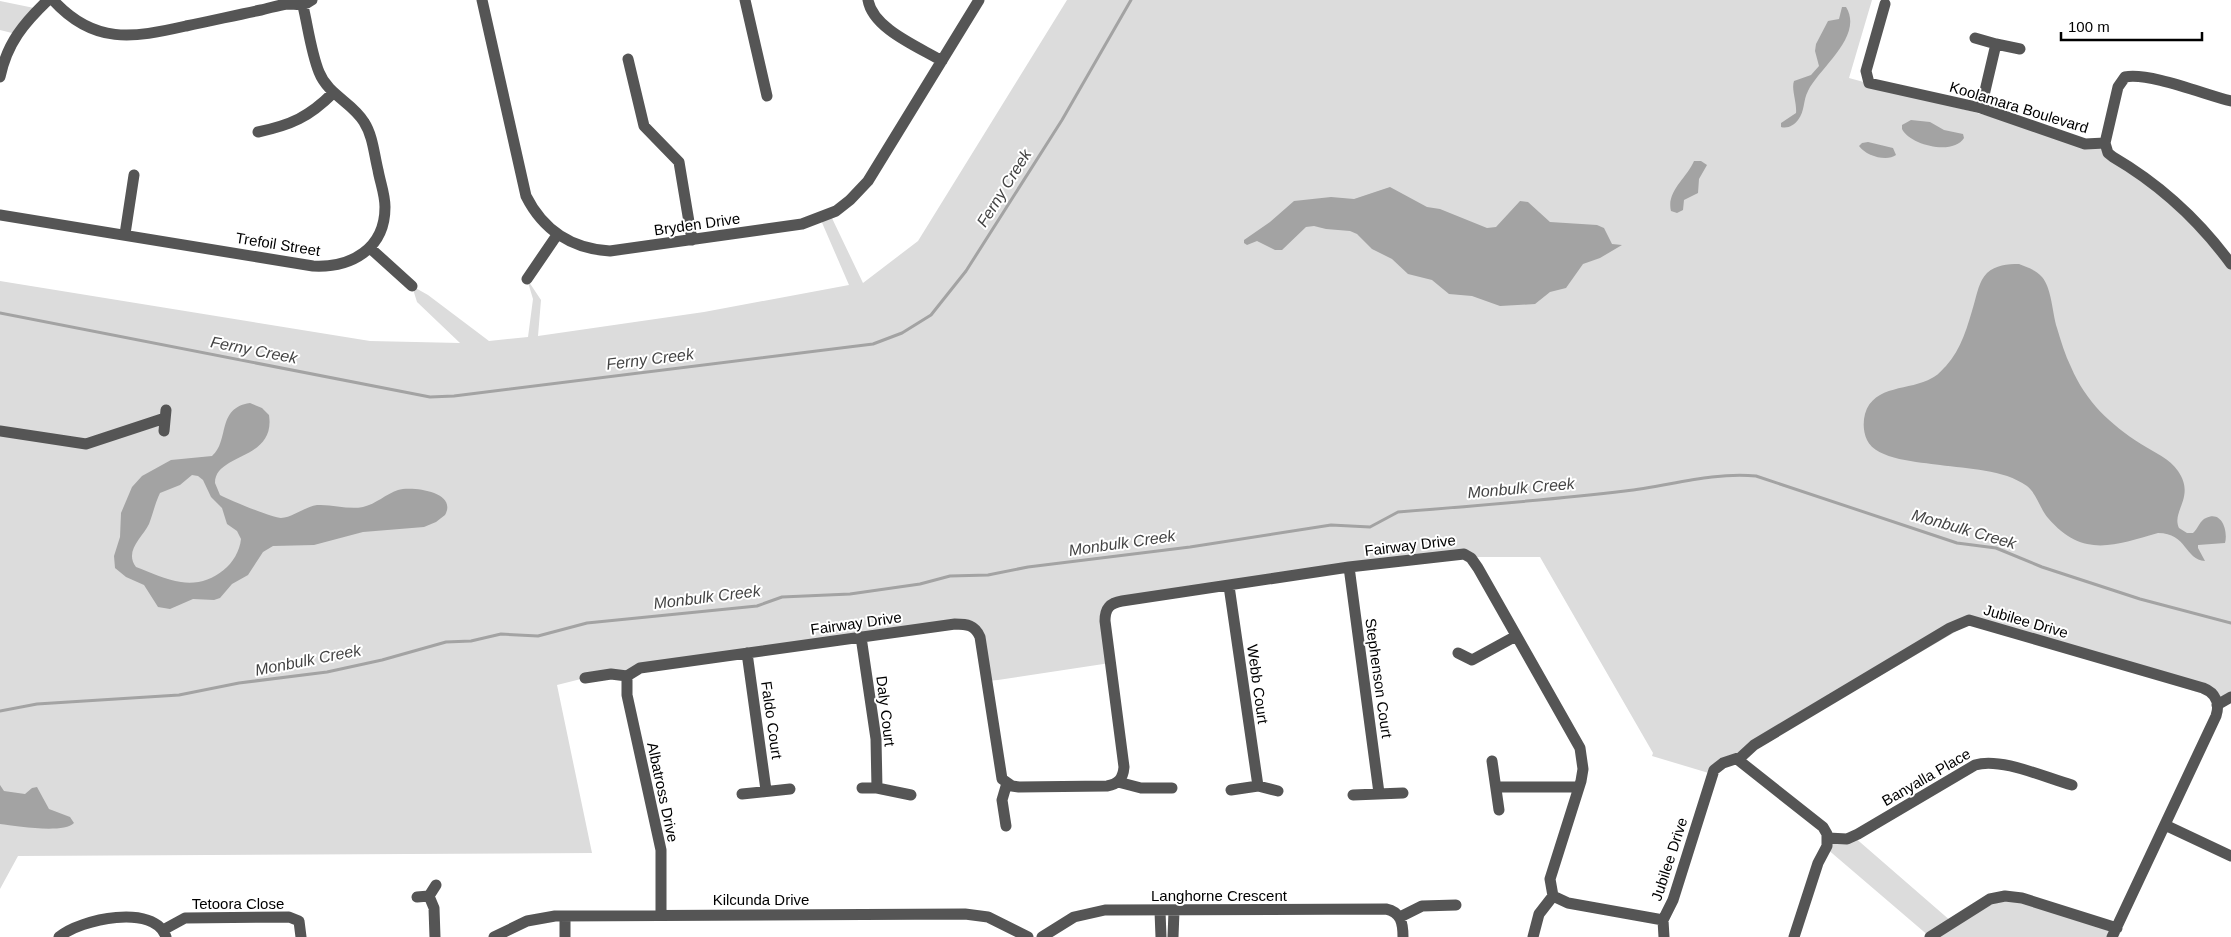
<svg xmlns="http://www.w3.org/2000/svg" width="2231" height="937" font-family="Helvetica,sans-serif">
	<style>
		.green { fill: #dcdcdc }
		.water { fill: #a3a3a3; fill-rule: evenodd }
		.lines { fill: none; stroke-linecap: round; stroke-linejoin: round }
		.stream { stroke: #a3a3a3; stroke-width: 3 }
		.minor { stroke: #555; stroke-width: 11 }
		.labels { text-anchor: middle; dominant-baseline: central; stroke-width: 4; stroke-linejoin: round; paint-order: stroke }
		.street-label { font-size: 15px; fill: #000; stroke: #fff }
		.water-label { font-size: 16px; font-style: italic; fill: #444; stroke: #fff }
	</style>
	<rect width="100%" height="100%" fill="#fff"/>
	<!-- green -->
	<path class="green" d="M 1067,0 L 1872,0 L 1849,78 L 2095,145 L 2134,169 L 2231,264 L 2231,697 L 2216,698 L 1974,621 L 1712,774 L 1652,756 L 1653,753 L 1540,557 L 1469,557 L 1464,554 L 1107,608 L 1110,663 L 998,680 L 986,681 L 981,644 L 971,625 L 585,678 L 557,685 L 592,853 L 18,856 L 0,889 L 0,281 L 370,341 L 460,343 L 417,302 L 412,286 L 428,295 L 489,341 L 528,337 L 533,299 L 527,279 L 541,300 L 538,336 L 704,312 L 849,285 L 820,218 L 830,214 L 863,283 L 918,241 Z
		M 0,1 L 39,9 L 16,34 L 0,30 Z
		M 1853,836 L 1952,922 L 2005,896 L 2117,928 L 2112,937 L 1930,937 L 1826,848 L 1827,846 Z"/>
	<!-- water -->
	<path class="water" d="M 1842,7 L 1846,7 C 1864,36 1820,67 1808,91 C 1803,100 1805,111 1798,120 C 1794,125 1788,129 1781,127 L 1781,123 L 1796,113 C 1797,102 1791,89 1794,81 L 1811,75 L 1819,66 L 1815,51 L 1816,44 L 1828,21 L 1839,19 Z
		M 1911,120 L 1930,122 L 1944,130 L 1963,134 L 1964,138 C 1953,156 1910,145 1902,129 L 1902,125 Z
		M 1868,142 L 1893,148 L 1896,155 C 1887,162 1866,156 1859,146 L 1862,143 Z
		M 1694,161 L 1701,161 L 1707,165 L 1699,179 L 1698,193 L 1684,200 L 1683,210 L 1677,213 L 1671,211 C 1666,191 1687,178 1694,161 Z
		M 1390,187 L 1427,207 L 1440,209 L 1487,228 L 1496,227 L 1520,201 L 1528,202 L 1550,222 L 1597,225 L 1604,228 L 1612,244 L 1622,245 L 1600,258 L 1583,264 L 1566,288 L 1550,292 L 1535,304 L 1500,306 L 1472,296 L 1449,294 L 1432,280 L 1408,274 L 1392,259 L 1372,249 L 1357,234 L 1350,231 L 1326,229 L 1314,226 L 1306,227 L 1282,250 L 1275,250 L 1257,241 L 1247,245 L 1244,243 L 1244,240 L 1270,222 L 1294,201 L 1331,197 L 1354,199 Z
		M 2019,264 C 2027,267 2036,270 2042,277 C 2052,289 2052,312 2057,328 C 2061,341 2065,355 2071,367 C 2086,402 2110,424 2141,444 C 2154,452 2170,459 2178,471 C 2196,497 2171,511 2179,528 L 2187,533 L 2193,533 C 2198,529 2200,520 2206,518 C 2223,510 2228,533 2225,543 L 2198,545 L 2198,548 L 2205,561 C 2185,560 2187,533 2158,533 C 2115,545 2083,559 2048,518 C 2040,509 2037,494 2027,486 C 2003,469 1968,469 1940,465 C 1920,462 1876,460 1867,440 C 1863,431 1863,422 1865,414 C 1874,384 1910,391 1932,378 C 1937,376 1942,370 1946,366 C 1961,350 1968,325 1974,304 C 1977,294 1979,281 1987,273 C 1996,265 2007,264 2019,264 Z
		M 250,403 L 262,408 L 269,415 C 276,461 215,453 215,483 L 220,495 C 229,500 273,518 281,518 C 294,517 304,507 317,505 C 333,504 348,510 363,507 C 376,504 386,494 398,490 C 413,486 458,492 445,515 L 436,522 L 424,527 L 363,532 L 314,545 L 273,546 L 263,552 L 248,575 L 232,584 L 220,598 L 214,600 L 193,599 L 170,609 L 158,607 L 144,585 L 126,577 L 115,568 L 114,556 L 120,537 L 121,513 L 132,487 L 142,476 L 171,460 L 212,456 C 230,441 216,408 250,403 ZM 192,475 L 198,476 L 203,480 L 211,497 L 222,508 L 227,524 L 237,531 L 241,539 C 238,567 208,587 181,582 C 166,580 150,572 136,567 C 124,551 142,538 149,524 C 153,514 155,503 160,493 L 180,485 Z
		M 0,785 L 4,791 L 25,794 L 32,788 L 37,787 L 49,809 L 70,817 L 74,823 C 63,834 16,826 0,824 Z"/>
	<g class="lines">
		<!-- stream -->
		<path class="stream" d="M 0,313 L 430,397 L 454,396 L 873,344 L 902,333 L 931,315 L 966,271 L 1062,120 L 1131,0
			M 0,711 L 37,704 L 179,695 L 239,683 L 327,672 L 382,660 L 446,642 L 471,641 L 501,634 L 538,636 L 587,623 L 757,606 L 782,597 L 850,594 L 920,584 L 950,576 L 988,575 L 1028,567 L 1190,547 L 1331,525 L 1370,527 L 1398,512 C 1474,506 1549,500 1625,491 C 1669,486 1711,472 1756,476 L 1957,543 L 1996,548 L 2042,567 L 2140,599 L 2231,623"/>
		<!-- minor -->
		<path class="minor" d="M 53,0 C 94,45 133,38 186,26 C 211,21 236,15 261,10 C 270,8 279,5 287,4 C 298,4 303,7 312,0
			M 482,0 L 526,196 C 543,230 572,249 610,251 L 802,224 L 836,211 L 850,200 L 868,181 L 979,0
			M 745,0 L 767,96
			M 868,0 C 873,29 919,47 942,61
			M 1885,4 L 1866,71 L 1869,83 L 1981,108 L 2085,144 L 2105,143 L 2108,153 L 2113,157 C 2161,185 2198,219 2231,264
			M 1975,38 L 1996,44 L 1981,108
			M 1996,44 L 2020,49
			M 628,59 L 644,126 L 679,162 L 692,240
			M 0,77 C 7,43 24,23 48,0
			M 258,132 C 291,125 309,117 333,93
			M 2105,143 L 2118,87 L 2125,77 C 2149,72 2206,95 2231,101
			M 0,215 L 313,266 C 351,268 385,249 385,207 C 385,194 380,182 378,170 C 374,154 373,136 364,122 C 352,102 328,95 319,72 C 311,52 308,27 303,6
			M 125,234 L 134,175
			M 370,248 L 412,286
			M 527,279 L 557,235
			M 0,431 L 86,444 L 165,418
			M 164,431 L 166,410
			M 1349,567 L 1379,793
			M 1229,586 L 1258,786
			M 861,637 L 876,739 L 877,788
			M 747,653 L 766,790
			M 1458,653 L 1472,660 L 1516,636
			M 627,676 L 627,695 L 661,850 L 661,915
			M 585,678 L 611,674 L 627,676 L 640,668 L 955,624 C 967,624 975,625 980,637 L 1002,779 L 1012,786 L 1019,787 L 1107,786 C 1118,784 1123,779 1124,767 L 1105,621 C 1105,608 1110,603 1122,601 L 1349,567 L 1464,554 L 1471,558 L 1478,568 L 1580,748 L 1583,769 L 1581,781 L 1550,879 L 1553,896 L 1568,903 L 1663,920
			M 2217,705 L 2231,697
			M 1737,759 L 1823,827 L 1827,834 L 1827,846 L 1818,863 L 1794,937
			M 1492,761 L 1499,810
			M 1118,782 L 1141,788 L 1172,788
			M 1496,787 L 1579,787
			M 862,788 L 877,788 L 911,795
			M 1231,790 L 1258,786 L 1278,791
			M 742,794 L 790,789
			M 1353,795 L 1403,793
			M 2165,825 L 2231,856
			M 1006,826 L 1002,800 L 1007,783
			M 1828,838 L 1847,839 L 1858,834 L 1975,765 C 2001,757 2046,778 2072,785
			M 429,896 L 434,908 L 435,937
			M 417,897 L 429,896 L 436,885
			M 1160,911 L 1161,937
			M 1400,917 L 1422,906 L 1456,905
			M 163,930 L 185,918 L 289,917 L 299,921 L 301,937
			M 59,937 C 80,919 155,903 166,937
			M 494,937 L 527,921 L 555,916 L 965,914 L 988,917 L 1028,937
			M 565,937 L 565,916
			M 1042,937 L 1074,917 L 1105,910 L 1386,909 C 1401,912 1403,923 1403,937
			M 1173,937 L 1174,911
			M 1533,937 L 1539,914 L 1553,896
			M 1664,937 L 1663,920 L 1673,900 L 1714,770 L 1723,763 L 1741,757 L 1754,745 L 1950,628 L 1969,620 L 2203,688 C 2216,693 2220,704 2216,716 L 2112,937
			M 1930,937 L 1990,899 L 2005,896 L 2022,898 L 2117,928"/>
	</g>
	<g class="labels">
		<!-- street labels -->
		<g class="street-label">
			<text transform="translate(2019 107) rotate(17)">Koolamara Boulevard</text>
			<text transform="translate(697 224) rotate(-8)">Bryden Drive</text>
			<text transform="translate(278 244) rotate(9)">Trefoil Street</text>
			<text transform="translate(1410 545) rotate(-7)">Fairway Drive</text>
			<text transform="translate(2026 621) rotate(16)">Jubilee Drive</text>
			<text transform="translate(856 623) rotate(-8)">Fairway Drive</text>
			<text transform="translate(1379 678) rotate(82)">Stephenson Court</text>
			<text transform="translate(1258 684) rotate(82)">Webb Court</text>
			<text transform="translate(886 711) rotate(83)">Daly Court</text>
			<text transform="translate(772 720) rotate(82)">Faldo Court</text>
			<text transform="translate(1926 777) rotate(-30)">Banyalla Place</text>
			<text transform="translate(663 792) rotate(78)">Albatross Drive</text>
			<text transform="translate(1669 859) rotate(-72)">Jubilee Drive</text>
			<text x="1219" y="895">Langhorne Crescent</text>
			<text x="761" y="899">Kilcunda Drive</text>
			<text x="238" y="903">Tetoora Close</text>
		</g>
		<!-- water labels -->
		<g class="water-label">
			<text transform="translate(1004 188) rotate(-58)">Ferny Creek</text>
			<text transform="translate(254 350) rotate(11)">Ferny Creek</text>
			<text transform="translate(650 359) rotate(-7)">Ferny Creek</text>
			<text transform="translate(1521 488) rotate(-5)">Monbulk Creek</text>
			<text transform="translate(1964 529) rotate(16)">Monbulk Creek</text>
			<text transform="translate(1122 543) rotate(-8)">Monbulk Creek</text>
			<text transform="translate(707 597) rotate(-7)">Monbulk Creek</text>
			<text transform="translate(308 660) rotate(-11)">Monbulk Creek</text>
		</g>
	</g>
	<!-- scale -->
	<path d="M2061 32v8h141v-8" fill="none" stroke="#000000" stroke-width="2.5"/>
	<text x="2068" y="32" font-size="15" fill="#000000" stroke="#ffffff" stroke-width="4" paint-order="stroke">100 m</text>
</svg>
